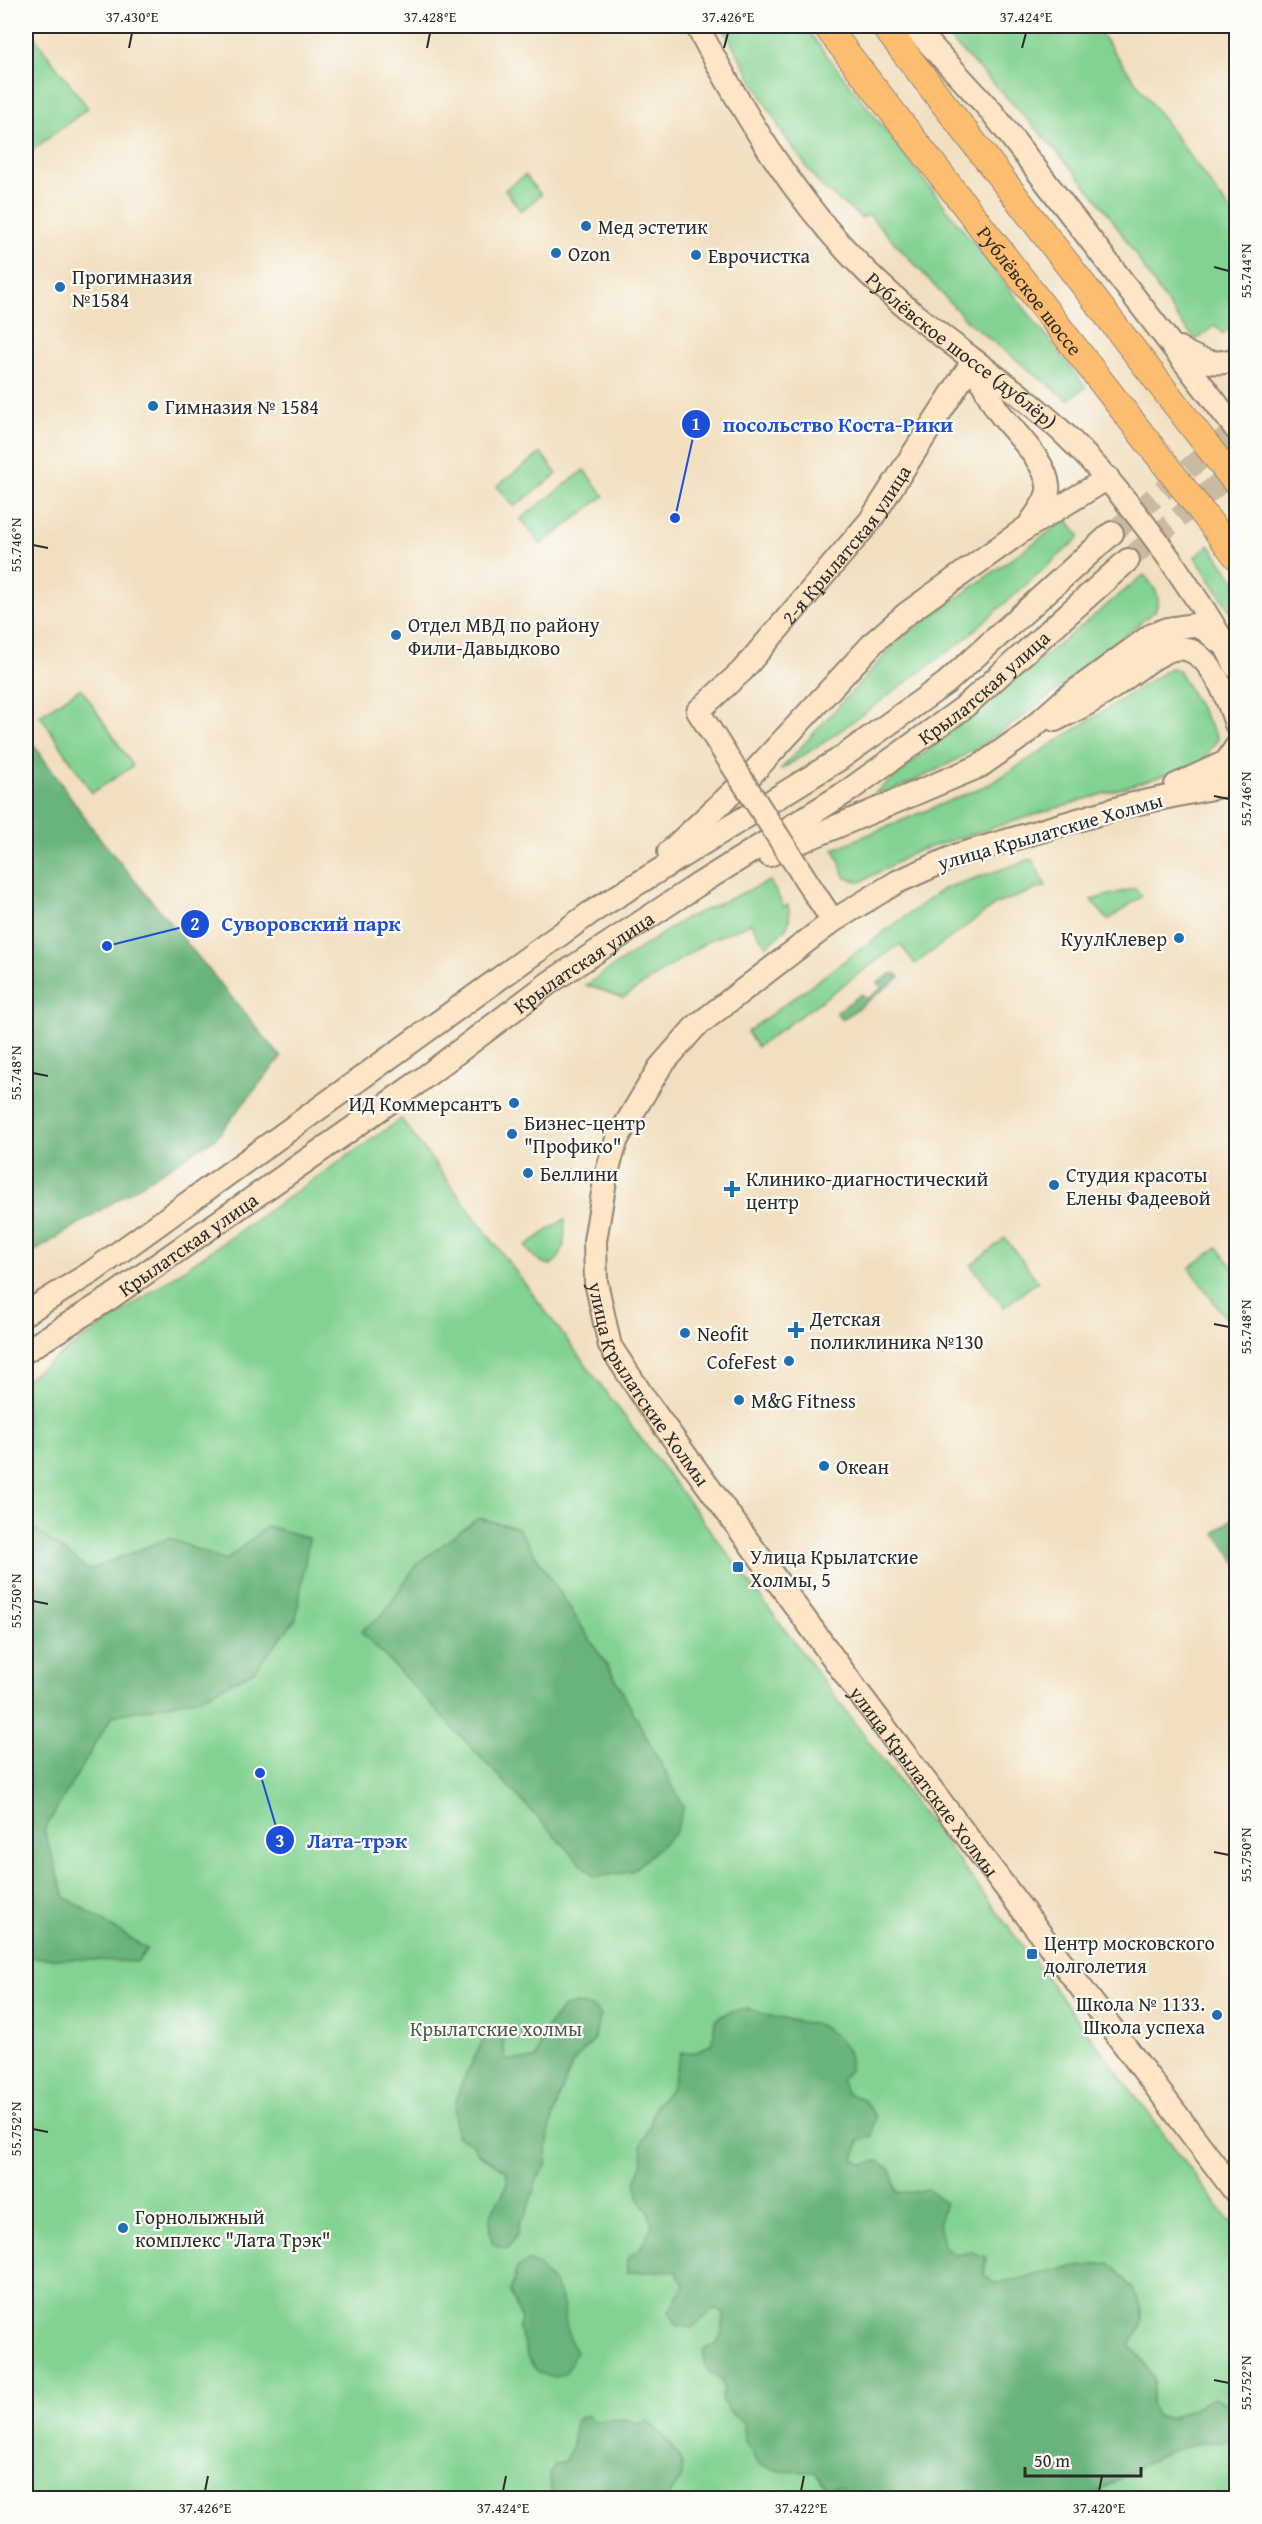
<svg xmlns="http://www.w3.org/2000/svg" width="1262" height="2524" font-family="'Gentium Book Plus',serif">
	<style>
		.green { fill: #82d291; stroke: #567e5e; stroke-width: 1.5 }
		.forest { fill: #69b47b; stroke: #4a7053; stroke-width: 1.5 }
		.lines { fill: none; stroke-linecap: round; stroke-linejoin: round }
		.secondary-tunnel { stroke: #c9bba2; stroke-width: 22; stroke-dasharray: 22 11; stroke-linecap: butt }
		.secondary-casing { stroke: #8e8576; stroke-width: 26 }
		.primary-casing { stroke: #8e8576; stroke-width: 28 }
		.secondary { stroke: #fee5c5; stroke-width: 22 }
		.primary { stroke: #fcbd6f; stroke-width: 26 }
		.secondary-bridge-casing { stroke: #8e8576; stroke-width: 26; stroke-linecap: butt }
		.secondary-bridge { stroke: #fee5c5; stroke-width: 22 }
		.ticks { fill: none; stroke: #2b2b2b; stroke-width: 2 }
		.poi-dot { fill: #1f6fb2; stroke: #fdfcf7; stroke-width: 2 }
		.labels { text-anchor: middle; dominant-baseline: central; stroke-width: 4.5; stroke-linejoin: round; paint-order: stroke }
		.poi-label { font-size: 20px; fill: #2b2b2b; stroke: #fdfcf7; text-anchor: start }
		.street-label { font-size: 20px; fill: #2b2b2b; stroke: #fdfcf7 }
		.park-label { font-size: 20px; fill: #455d4a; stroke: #fdfcf7 }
		.leader { fill: none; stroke: #1d4ed8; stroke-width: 2 }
		.callout-dot { fill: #1d4ed8; stroke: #fdfcf7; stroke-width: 2 }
		.mark-label { font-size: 18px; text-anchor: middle; font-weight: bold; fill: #fff }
		.callout-label { font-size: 21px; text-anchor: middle; font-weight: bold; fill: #1d4ed8; stroke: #fdfcf7; stroke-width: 4.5; stroke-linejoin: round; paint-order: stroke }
		.neatline { fill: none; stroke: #2b2b2b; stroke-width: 2 }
		.ticks-label { font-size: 15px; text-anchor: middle; fill: #2b2b2b }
	</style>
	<rect width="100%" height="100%" fill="#fdfcf7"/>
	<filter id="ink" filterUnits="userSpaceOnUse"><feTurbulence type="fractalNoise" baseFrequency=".0167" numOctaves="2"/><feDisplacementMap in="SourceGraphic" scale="12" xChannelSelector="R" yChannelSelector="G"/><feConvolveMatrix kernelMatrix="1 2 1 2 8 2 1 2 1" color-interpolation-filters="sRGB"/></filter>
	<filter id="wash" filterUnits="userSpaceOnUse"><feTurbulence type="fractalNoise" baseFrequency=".008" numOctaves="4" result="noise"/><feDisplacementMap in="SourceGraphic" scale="24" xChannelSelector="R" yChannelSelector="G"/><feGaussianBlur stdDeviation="1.35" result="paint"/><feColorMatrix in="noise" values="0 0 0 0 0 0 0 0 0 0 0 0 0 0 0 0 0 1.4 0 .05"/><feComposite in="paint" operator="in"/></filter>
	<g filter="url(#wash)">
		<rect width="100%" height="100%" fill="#f1dfc0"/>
		<!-- green -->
		<path class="green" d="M 26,26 L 88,108 L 26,155 Z
			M 722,26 L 804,26 L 1086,387 L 1068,400 L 968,322 L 869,215 L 861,218 L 820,185 L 783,134 Z
			M 937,26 L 1095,26 L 1236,219 L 1236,323 L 1223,334 L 1215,325 L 1196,340 C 1156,296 1131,240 1093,194 C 1045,135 990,80 937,26 Z
			M 525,175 L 541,195 L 521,211 L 505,190 Z
			M 541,453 L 557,474 L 514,507 L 497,486 Z
			M 584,470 L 604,496 L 541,545 L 521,519 Z
			M 1067,519 L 1080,537 L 961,642 L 826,741 L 780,770 L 900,639 Z
			M 1209,545 L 1236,582 L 1236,620 L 1195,557 Z
			M 1144,575 C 1154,587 1163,596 1155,611 C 1079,671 1003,742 914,781 C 901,786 889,793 875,793 Z
			M 1170,668 L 1178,670 L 1218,739 L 1200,764 L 917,851 L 861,882 L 846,878 L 834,849 L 992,783 Z
			M 81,688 L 133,766 L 92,793 L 40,715 Z
			M 1032,859 L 1046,886 L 996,904 L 915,964 L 900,944 L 757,1047 L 747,1032 L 943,889 Z
			M 770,881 L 784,907 L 788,905 C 794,927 782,933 766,946 L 751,923 L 708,941 L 623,998 L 586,985 L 684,919 Z
			M 1135,888 L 1142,896 L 1108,920 L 1091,900 Z
			M 401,1119 L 1236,2230 L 1236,2498 L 26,2498 L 26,1379 Z
			M 565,1219 C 564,1237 567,1254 551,1265 C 538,1263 533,1256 525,1246 Z
			M 1005,1238 L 1038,1281 L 1004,1307 L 971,1265 Z
			M 1218,1247 L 1236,1272 L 1236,1319 L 1230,1324 L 1189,1268 Z"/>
		<!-- forest -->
		<path class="forest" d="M 26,734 L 98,836 L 281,1057 L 216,1138 L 26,1257 Z
			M 891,974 L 897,974 L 900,977 L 842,1020 L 836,1012 L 862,994 L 866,999 L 882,988 L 878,983 Z
			M 1236,1516 L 1236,1562 L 1215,1533 Z
			M 478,1518 L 518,1528 L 615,1678 L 684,1807 L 675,1833 L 631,1872 L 594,1877 L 361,1631 L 383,1614 L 416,1565 Z
			M 26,1523 L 89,1570 L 169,1538 L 225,1561 L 267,1526 L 309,1538 L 296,1619 L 254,1671 L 200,1698 L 112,1716 L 44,1830 L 65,1897 L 147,1949 L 137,1962 L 26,1957 Z
			M 577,2004 L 592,2007 L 601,2015 L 593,2041 L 573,2062 L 560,2095 L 549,2131 L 546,2166 L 537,2179 L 527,2212 L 520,2221 L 517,2235 L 507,2249 L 493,2244 C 479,2202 513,2202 506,2171 L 479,2154 L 472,2143 L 457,2137 C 448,2093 468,2075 484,2038 L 493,2034 L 503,2036 L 505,2060 L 535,2060 L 546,2029 L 564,2006 Z
			M 750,2009 L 773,2017 L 819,2025 L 836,2036 L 848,2051 L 850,2069 L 841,2079 L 846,2093 L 863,2099 L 875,2116 L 872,2136 L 859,2141 L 854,2160 L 863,2164 L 879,2161 L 891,2170 L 896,2192 L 908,2193 L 928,2189 L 945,2203 L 939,2221 L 943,2245 L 955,2255 L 971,2252 L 986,2257 L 984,2275 L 995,2283 L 1024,2278 L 1053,2270 L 1109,2263 C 1125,2277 1148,2302 1141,2325 C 1139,2332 1133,2339 1129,2346 L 1140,2356 L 1155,2380 L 1151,2404 L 1156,2415 L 1170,2419 L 1214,2398 L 1234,2404 L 1236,2408 L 1236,2440 L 1202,2442 L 1165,2453 L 1085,2498 L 847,2498 L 843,2487 L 827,2488 L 815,2472 L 780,2471 L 758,2464 L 744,2439 L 743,2422 L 733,2415 L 721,2400 L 724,2388 L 720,2378 C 705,2371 702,2365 704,2349 L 716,2345 L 723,2330 L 724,2313 L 716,2308 L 692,2328 L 677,2325 L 669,2312 L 684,2285 L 676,2271 C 658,2269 644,2274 627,2272 L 627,2259 L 641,2247 L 652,2225 L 648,2211 L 639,2200 L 635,2182 L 643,2162 L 641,2145 L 650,2125 L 656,2104 L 671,2089 L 681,2053 L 697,2052 L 713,2043 L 715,2020 L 730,2011 Z
			M 528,2262 L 538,2264 C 543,2275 558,2284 561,2296 C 567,2318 563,2329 576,2352 L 566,2373 L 554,2378 C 525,2372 529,2351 518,2329 L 521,2318 L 510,2292 L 517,2268 Z
			M 587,2415 L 594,2421 L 626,2419 L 638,2424 L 648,2421 C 661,2434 689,2458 681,2478 C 678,2486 671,2489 669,2498 L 548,2498 L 551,2495 L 550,2475 L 554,2465 L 565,2461 L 572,2446 L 576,2420 Z"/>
	</g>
	<g filter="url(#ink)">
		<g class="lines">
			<!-- secondary-tunnel -->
			<path class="secondary-tunnel" d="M 1112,533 L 1236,429
				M 1128,560 L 1236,469"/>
			<defs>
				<g id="secondary">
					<path id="s1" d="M 697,26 C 744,114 794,200 866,271 C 913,318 969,355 1021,396 C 1089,450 1143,517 1190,589 C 1207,614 1224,640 1236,667"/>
					<path d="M 913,26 L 992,112 L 1236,429"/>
					<path d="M 1179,348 C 1196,360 1216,367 1236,359"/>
					<path d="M 974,363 C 981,379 988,397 999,412 C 1013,432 1045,460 1048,485 C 1050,498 1038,512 1031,522"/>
					<path d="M 1055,720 C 1070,712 1086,706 1100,696 C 1119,685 1154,653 1174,649 C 1208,642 1228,699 1236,724"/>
					<path id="s2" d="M 724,752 L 698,711 L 742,671 L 870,521 L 973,361"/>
					<path id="s3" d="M 1236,783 L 1129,805 L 958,855 L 897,882 L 833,921 L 695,1027 L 660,1067 L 617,1139 L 606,1175 L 595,1241 L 596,1282 L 610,1346 L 646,1401 L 858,1692 L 1236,2193"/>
					<path d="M 1176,785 L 1226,762 L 1236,747"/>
					<path d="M 669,852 L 749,777 L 875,641 L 906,614 L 1026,528 L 1108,478"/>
					<path d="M 769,855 L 980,766 L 1024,735 L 1067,697 L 1150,636 L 1167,629 L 1193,625 L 1204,629 L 1218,641"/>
					<path d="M 813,891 L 833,921"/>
					<path d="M 26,1313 L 92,1272 L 590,913 L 838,760 L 946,683 L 1112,533"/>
					<path id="s4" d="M 26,1351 L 110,1298 L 417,1083 L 549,983 L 696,886 L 848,791 L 963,708 L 1128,560"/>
				</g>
				<g id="primary">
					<path id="s5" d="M 826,26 L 1236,556"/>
					<path d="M 884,26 L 1236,483"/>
				</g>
			</defs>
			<!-- secondary casing -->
			<use href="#secondary" class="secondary-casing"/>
			<!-- primary casing -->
			<use href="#primary" class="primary-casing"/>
			<!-- secondary -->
			<use href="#secondary" class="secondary"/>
			<!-- primary -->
			<use href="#primary" class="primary"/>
			<defs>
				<path id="secondary-bridge" d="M 724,752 L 813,891"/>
			</defs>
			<!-- secondary-bridge casing -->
			<use href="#secondary-bridge" class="secondary-bridge-casing"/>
			<!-- secondary-bridge -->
			<use href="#secondary-bridge" class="secondary-bridge"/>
		</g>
	</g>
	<!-- ticks -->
	<path class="ticks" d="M 129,48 L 132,33M 427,48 L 430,33M 724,48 L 728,33M 1022,48 L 1026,33M 1214,267 L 1229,271M 33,545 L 48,548M 1214,796 L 1229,799M 33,1073 L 48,1076M 1214,1324 L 1229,1327M 33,1601 L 48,1604M 1214,1852 L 1229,1855M 33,2129 L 48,2132M 1214,2380 L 1229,2383M 205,2491 L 208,2476M 503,2491 L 506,2476M 801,2491 L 804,2476M 1099,2491 L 1102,2476"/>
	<!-- markers -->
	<g class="poi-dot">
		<circle cx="586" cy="226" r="6"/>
		<circle cx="556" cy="253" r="6"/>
		<circle cx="696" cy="255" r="6"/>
		<circle cx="60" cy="287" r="6"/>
		<circle cx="153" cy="406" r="6"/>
		<circle cx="396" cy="635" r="6"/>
		<circle cx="1179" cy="938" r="6"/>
		<circle cx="514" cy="1103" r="6"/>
		<circle cx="512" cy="1134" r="6"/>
		<circle cx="528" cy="1173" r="6"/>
		<circle cx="1054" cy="1185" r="6"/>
		<path d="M729 1180h6v6h6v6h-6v6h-6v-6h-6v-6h6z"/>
		<path d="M793 1321h6v6h6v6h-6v6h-6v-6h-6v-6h6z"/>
		<circle cx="685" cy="1333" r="6"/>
		<circle cx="789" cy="1361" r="6"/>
		<circle cx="739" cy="1400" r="6"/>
		<circle cx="824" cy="1466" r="6"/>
		<rect x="732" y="1561" width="12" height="12" rx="3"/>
		<rect x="1026" y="1948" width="12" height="12" rx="3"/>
		<circle cx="1217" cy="2015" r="6"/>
		<circle cx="123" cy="2228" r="6"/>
	</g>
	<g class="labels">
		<!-- poi labels -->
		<g class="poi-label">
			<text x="598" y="226">Мед эстетик</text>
			<text x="568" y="253">Ozon</text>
			<text x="708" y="255">Еврочистка</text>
			<text x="72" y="276">Прогимназия<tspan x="72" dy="23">№1584</tspan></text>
			<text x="165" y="406">Гимназия № 1584</text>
			<text x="408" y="624">Отдел МВД по району<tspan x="408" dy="23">Фили-Давыдково</tspan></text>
			<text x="1167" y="938" text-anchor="end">КуулКлевер</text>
			<text x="502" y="1103" text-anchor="end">ИД Коммерсантъ</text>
			<text x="524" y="1122">Бизнес-центр<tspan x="524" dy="23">"Профико"</tspan></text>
			<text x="540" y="1173">Беллини</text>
			<text x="1066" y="1174">Студия красоты<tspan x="1066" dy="23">Елены Фадеевой</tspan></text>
			<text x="746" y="1178">Клинико-диагностический<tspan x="746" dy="23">центр</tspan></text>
			<text x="810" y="1318">Детская<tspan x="810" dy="23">поликлиника №130</tspan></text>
			<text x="697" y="1333">Neofit</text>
			<text x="777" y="1361" text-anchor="end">CofeFest</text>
			<text x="751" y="1400">M&amp;G Fitness</text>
			<text x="836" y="1466">Океан</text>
			<text x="750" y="1556">Улица Крылатские<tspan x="750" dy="23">Холмы, 5</tspan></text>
			<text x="1044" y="1942">Центр московского<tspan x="1044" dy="23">долголетия</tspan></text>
			<text x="1205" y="2003" text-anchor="end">Школа № 1133.<tspan x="1205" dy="23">Школа успеха</tspan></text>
			<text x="135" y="2216">Горнолыжный<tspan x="135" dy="23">комплекс "Лата Трэк"</tspan></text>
		</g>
		<!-- street labels -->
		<g class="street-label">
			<text stroke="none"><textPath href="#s5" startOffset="334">Рублёвское шоссе</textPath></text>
			<text stroke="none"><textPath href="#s1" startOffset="423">Рублёвское шоссе (дублёр)</textPath></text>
			<text stroke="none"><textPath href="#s2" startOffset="272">2-я Крылатская улица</textPath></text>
			<text stroke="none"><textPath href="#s4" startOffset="1166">Крылатская улица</textPath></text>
			<text transform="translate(1050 831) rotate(-16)">улица Крылатские Холмы</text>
			<text stroke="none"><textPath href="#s4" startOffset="680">Крылатская улица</textPath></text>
			<text stroke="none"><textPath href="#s4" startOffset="194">Крылатская улица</textPath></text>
			<text stroke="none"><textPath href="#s3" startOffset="1002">улица Крылатские Холмы</textPath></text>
			<text stroke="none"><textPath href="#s3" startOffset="1488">улица Крылатские Холмы</textPath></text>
		</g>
		<!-- park labels -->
		<g class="park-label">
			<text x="496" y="2028">Крылатские холмы</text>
		</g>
	</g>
	<!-- callouts -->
	<path class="leader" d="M675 518L696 424M107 946L195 924M260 1773L280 1840"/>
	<g class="callout-dot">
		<circle cx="675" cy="518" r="6"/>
		<circle cx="107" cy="946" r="6"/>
		<circle cx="260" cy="1773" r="6"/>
		<circle cx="696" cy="424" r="15"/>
		<circle cx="195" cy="924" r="15"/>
		<circle cx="280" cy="1840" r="15"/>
	</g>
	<g class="mark-label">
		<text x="696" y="430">1</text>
		<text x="195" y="930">2</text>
		<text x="280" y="1847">3</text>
	</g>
	<g class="callout-label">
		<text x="838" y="432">посольство Коста-Рики</text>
		<text x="311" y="931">Суворовский парк</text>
		<text x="357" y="1848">Лата-трэк</text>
	</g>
	<!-- margin -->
	<rect width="1262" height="2524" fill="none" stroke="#fdfcf7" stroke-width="66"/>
	<!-- scale -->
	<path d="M1025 2467v9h116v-9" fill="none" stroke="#2b2b2b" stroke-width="3"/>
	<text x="1034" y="2467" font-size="18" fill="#2b2b2b" stroke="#fdfcf7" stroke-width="4.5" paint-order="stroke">50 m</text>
	<rect x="33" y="33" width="1196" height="2458" class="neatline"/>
	<g class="ticks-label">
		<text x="132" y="22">37.430°E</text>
		<text x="430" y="22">37.428°E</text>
		<text x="728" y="22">37.426°E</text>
		<text x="1026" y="22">37.424°E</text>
		<text transform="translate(1246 271) rotate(-90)" y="5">55.744°N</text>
		<text transform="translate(16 545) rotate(-90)" y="5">55.746°N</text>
		<text transform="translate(1246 799) rotate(-90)" y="5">55.746°N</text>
		<text transform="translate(16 1073) rotate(-90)" y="5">55.748°N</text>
		<text transform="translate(1246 1327) rotate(-90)" y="5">55.748°N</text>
		<text transform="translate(16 1601) rotate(-90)" y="5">55.750°N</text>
		<text transform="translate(1246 1855) rotate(-90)" y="5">55.750°N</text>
		<text transform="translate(16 2129) rotate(-90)" y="5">55.752°N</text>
		<text transform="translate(1246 2383) rotate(-90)" y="5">55.752°N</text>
		<text x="205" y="2513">37.426°E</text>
		<text x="503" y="2513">37.424°E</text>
		<text x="801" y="2513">37.422°E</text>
		<text x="1099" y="2513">37.420°E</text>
	</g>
</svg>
